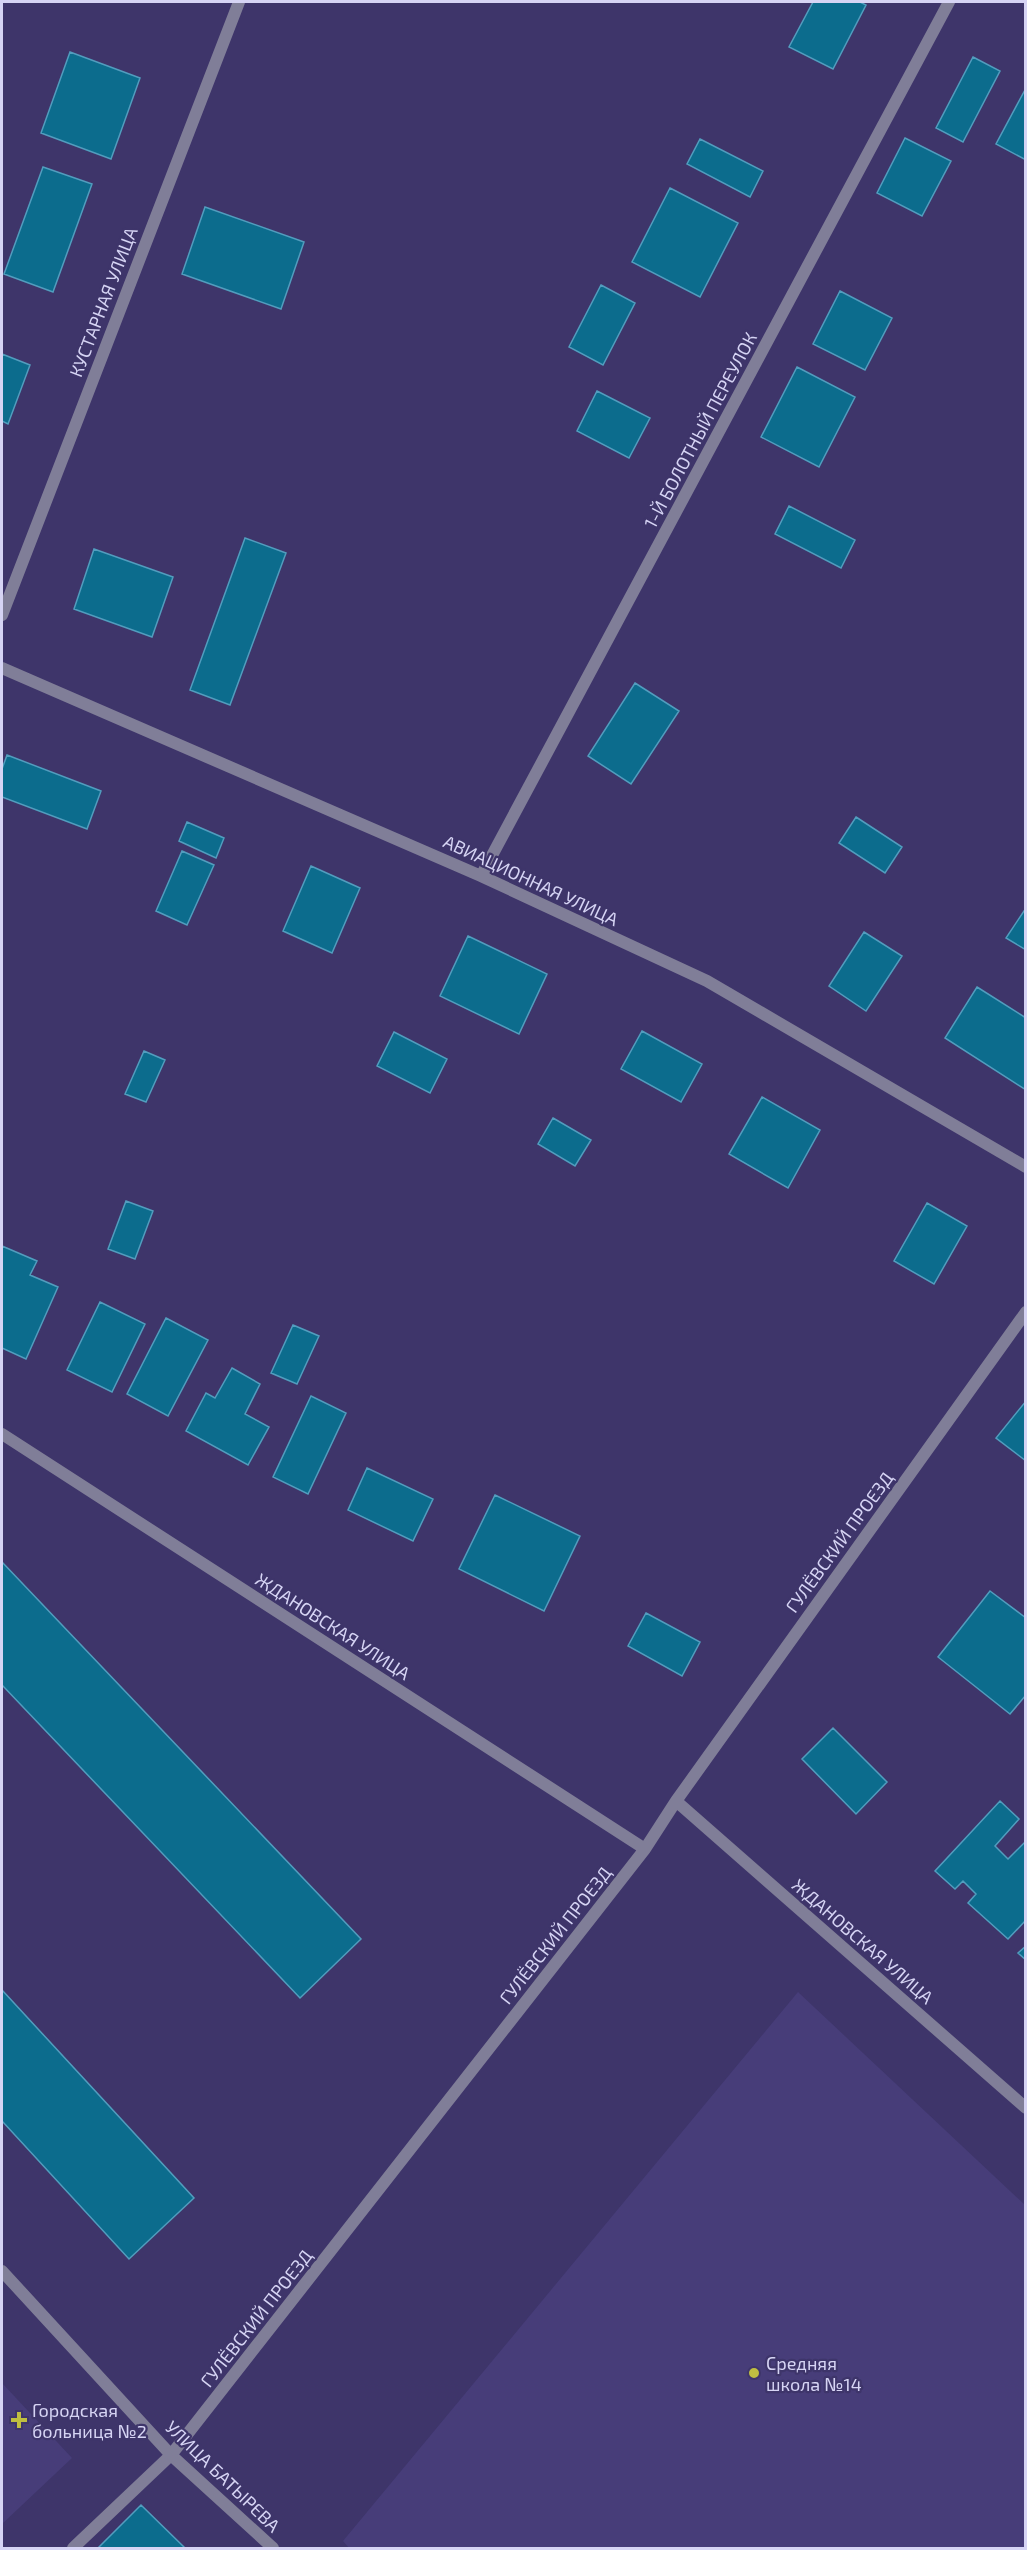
<svg xmlns="http://www.w3.org/2000/svg" width="1027" height="2550" font-family="'Exo 2',sans-serif">
	<style>
		.built { fill: #473d79 }
		.building { fill: #0c6c8d; stroke: #529dbe; stroke-width: 1.5 }
		.lines { fill: none; stroke-linecap: round; stroke-linejoin: round }
		.street { stroke: #807e98; stroke-width: 12 }
		.poi-dot { fill: #bfbe41; stroke: #3e356a; stroke-width: 2 }
		.labels { text-anchor: middle; dominant-baseline: central; stroke-width: 4.5; stroke-linejoin: round; paint-order: stroke }
		.street-label { font-size: 18px; fill: #d6d4f4; stroke: #3e356a }
		.poi-label { font-size: 18px; fill: #d6d4f4; stroke: #3e356a; text-anchor: start }
	</style>
	<rect width="100%" height="100%" fill="#3e356a"/>
	<!-- built -->
	<path class="built" d="M 798,1992 L 1025,2205 L 1025,2548 L 349,2548 L 343,2541 Z
		M 2,2383 L 72,2458 L 2,2524 Z"/>
	<!-- building -->
	<path class="building" d="M 813,2 L 860,2 L 866,5 L 833,69 L 789,47 Z
		M 70,52 L 140,78 L 111,159 L 41,133 Z
		M 973,57 L 1000,71 L 963,142 L 936,128 Z
		M 1026,88 L 1026,160 L 996,144 Z
		M 905,138 L 951,161 L 922,216 L 877,193 Z
		M 700,139 L 763,171 L 750,197 L 687,164 Z
		M 43,167 L 92,184 L 53,292 L 4,274 Z
		M 670,188 L 738,223 L 700,297 L 632,262 Z
		M 205,207 L 304,242 L 281,309 L 182,274 Z
		M 601,285 L 635,303 L 603,365 L 569,347 Z
		M 840,291 L 892,318 L 865,370 L 813,344 Z
		M 2,354 L 30,365 L 8,424 L 2,421 Z
		M 797,367 L 855,397 L 819,467 L 761,437 Z
		M 597,391 L 650,418 L 629,458 L 577,431 Z
		M 789,506 L 855,540 L 841,568 L 775,534 Z
		M 245,538 L 286,553 L 230,705 L 190,690 Z
		M 94,549 L 173,577 L 152,637 L 74,609 Z
		M 635,683 L 679,711 L 631,784 L 588,756 Z
		M 7,755 L 101,791 L 87,829 L 2,797 L 2,769 Z
		M 856,817 L 902,847 L 885,873 L 839,843 Z
		M 187,822 L 224,838 L 216,858 L 179,841 Z
		M 182,851 L 214,865 L 187,925 L 156,911 Z
		M 311,866 L 360,888 L 332,953 L 283,931 Z
		M 1024,911 L 1026,912 L 1026,950 L 1006,938 Z
		M 864,932 L 902,956 L 866,1011 L 829,986 Z
		M 468,936 L 547,974 L 519,1034 L 440,996 Z
		M 977,987 L 1026,1018 L 1026,1090 L 945,1038 Z
		M 642,1031 L 702,1064 L 681,1102 L 621,1069 Z
		M 394,1032 L 447,1059 L 430,1093 L 377,1066 Z
		M 144,1051 L 165,1060 L 146,1102 L 125,1094 Z
		M 762,1097 L 820,1130 L 788,1188 L 729,1154 Z
		M 553,1118 L 591,1140 L 575,1166 L 538,1144 Z
		M 126,1201 L 153,1211 L 135,1259 L 108,1249 Z
		M 927,1203 L 967,1226 L 934,1284 L 894,1261 Z
		M 2,1246 L 37,1261 L 30,1275 L 58,1287 L 26,1359 L 2,1348 Z
		M 100,1302 L 145,1324 L 112,1392 L 67,1370 Z
		M 166,1318 L 208,1340 L 168,1416 L 127,1394 Z
		M 293,1325 L 319,1336 L 297,1384 L 271,1373 Z
		M 232,1368 L 260,1384 L 245,1414 L 269,1427 L 248,1465 L 186,1431 L 206,1393 L 215,1398 Z
		M 311,1396 L 346,1413 L 308,1494 L 273,1477 Z
		M 1026,1401 L 1026,1461 L 996,1438 Z
		M 367,1468 L 433,1499 L 413,1541 L 348,1510 Z
		M 495,1495 L 580,1536 L 544,1611 L 459,1569 Z
		M 2,1562 L 361,1939 L 300,1998 L 2,1685 Z
		M 990,1591 L 1026,1618 L 1026,1695 L 1010,1714 L 938,1657 Z
		M 646,1613 L 700,1642 L 682,1676 L 628,1646 Z
		M 833,1728 L 887,1782 L 856,1814 L 802,1759 Z
		M 1000,1801 L 1019,1819 L 995,1846 L 1008,1859 L 1026,1841 L 1026,1920 L 1008,1939 L 968,1903 L 976,1894 L 963,1881 L 955,1889 L 935,1871 Z
		M 1026,1946 L 1026,1960 L 1018,1953 Z
		M 2,1990 L 194,2198 L 129,2259 L 2,2121 Z
		M 141,2505 L 185,2548 L 98,2548 Z"/>
	<g class="lines">
		<!-- street -->
		<path class="street" d="M 2,615 L 239,2
			M 2,668 L 481,876 L 707,981 L 1026,1167
			M 481,876 L 949,2
			M 2,1434 L 645,1849
			M 676,1801 L 1026,2108
			M 2,2271 L 171,2455 L 273,2548
			M 73,2548 L 171,2455 L 645,1849 L 676,1801 L 1026,1312"/>
	</g>
	<!-- markers -->
	<g class="poi-dot">
		<circle cx="754" cy="2373" r="6"/>
		<path d="M16 2411h6v6h6v6h-6v6h-6v-6h-6v-6h6z"/>
	</g>
	<g class="labels">
		<!-- street labels -->
		<g class="street-label">
			<text transform="translate(103 302) rotate(-69)">КУСТАРНАЯ УЛИЦА</text>
			<text transform="translate(700 430) rotate(-62)">1-Й БОЛОТНЫЙ ПЕРЕУЛОК</text>
			<text transform="translate(531 880) rotate(25)">АВИАЦИОННАЯ УЛИЦА</text>
			<text transform="translate(839 1542) rotate(-54)">ГУЛЁВСКИЙ ПРОЕЗД</text>
			<text transform="translate(333 1626) rotate(33)">ЖДАНОВСКАЯ УЛИЦА</text>
			<text transform="translate(555 1935) rotate(-52)">ГУЛЁВСКИЙ ПРОЕЗД</text>
			<text transform="translate(863 1941) rotate(41)">ЖДАНОВСКАЯ УЛИЦА</text>
			<text transform="translate(256 2318) rotate(-52)">ГУЛЁВСКИЙ ПРОЕЗД</text>
			<text transform="translate(223 2476) rotate(44)">УЛИЦА БАТЫРЕВА</text>
		</g>
		<!-- poi labels -->
		<g class="poi-label">
			<text x="766" y="2363">Средняя<tspan x="766" dy="21">школа №14</tspan></text>
			<text x="32" y="2410">Городская<tspan x="32" dy="21">больница №2</tspan></text>
		</g>
	</g>
	<!-- border -->
	<rect width="1027" height="2550" fill="none" stroke="#d6d4f4" stroke-width="6"/>
</svg>
